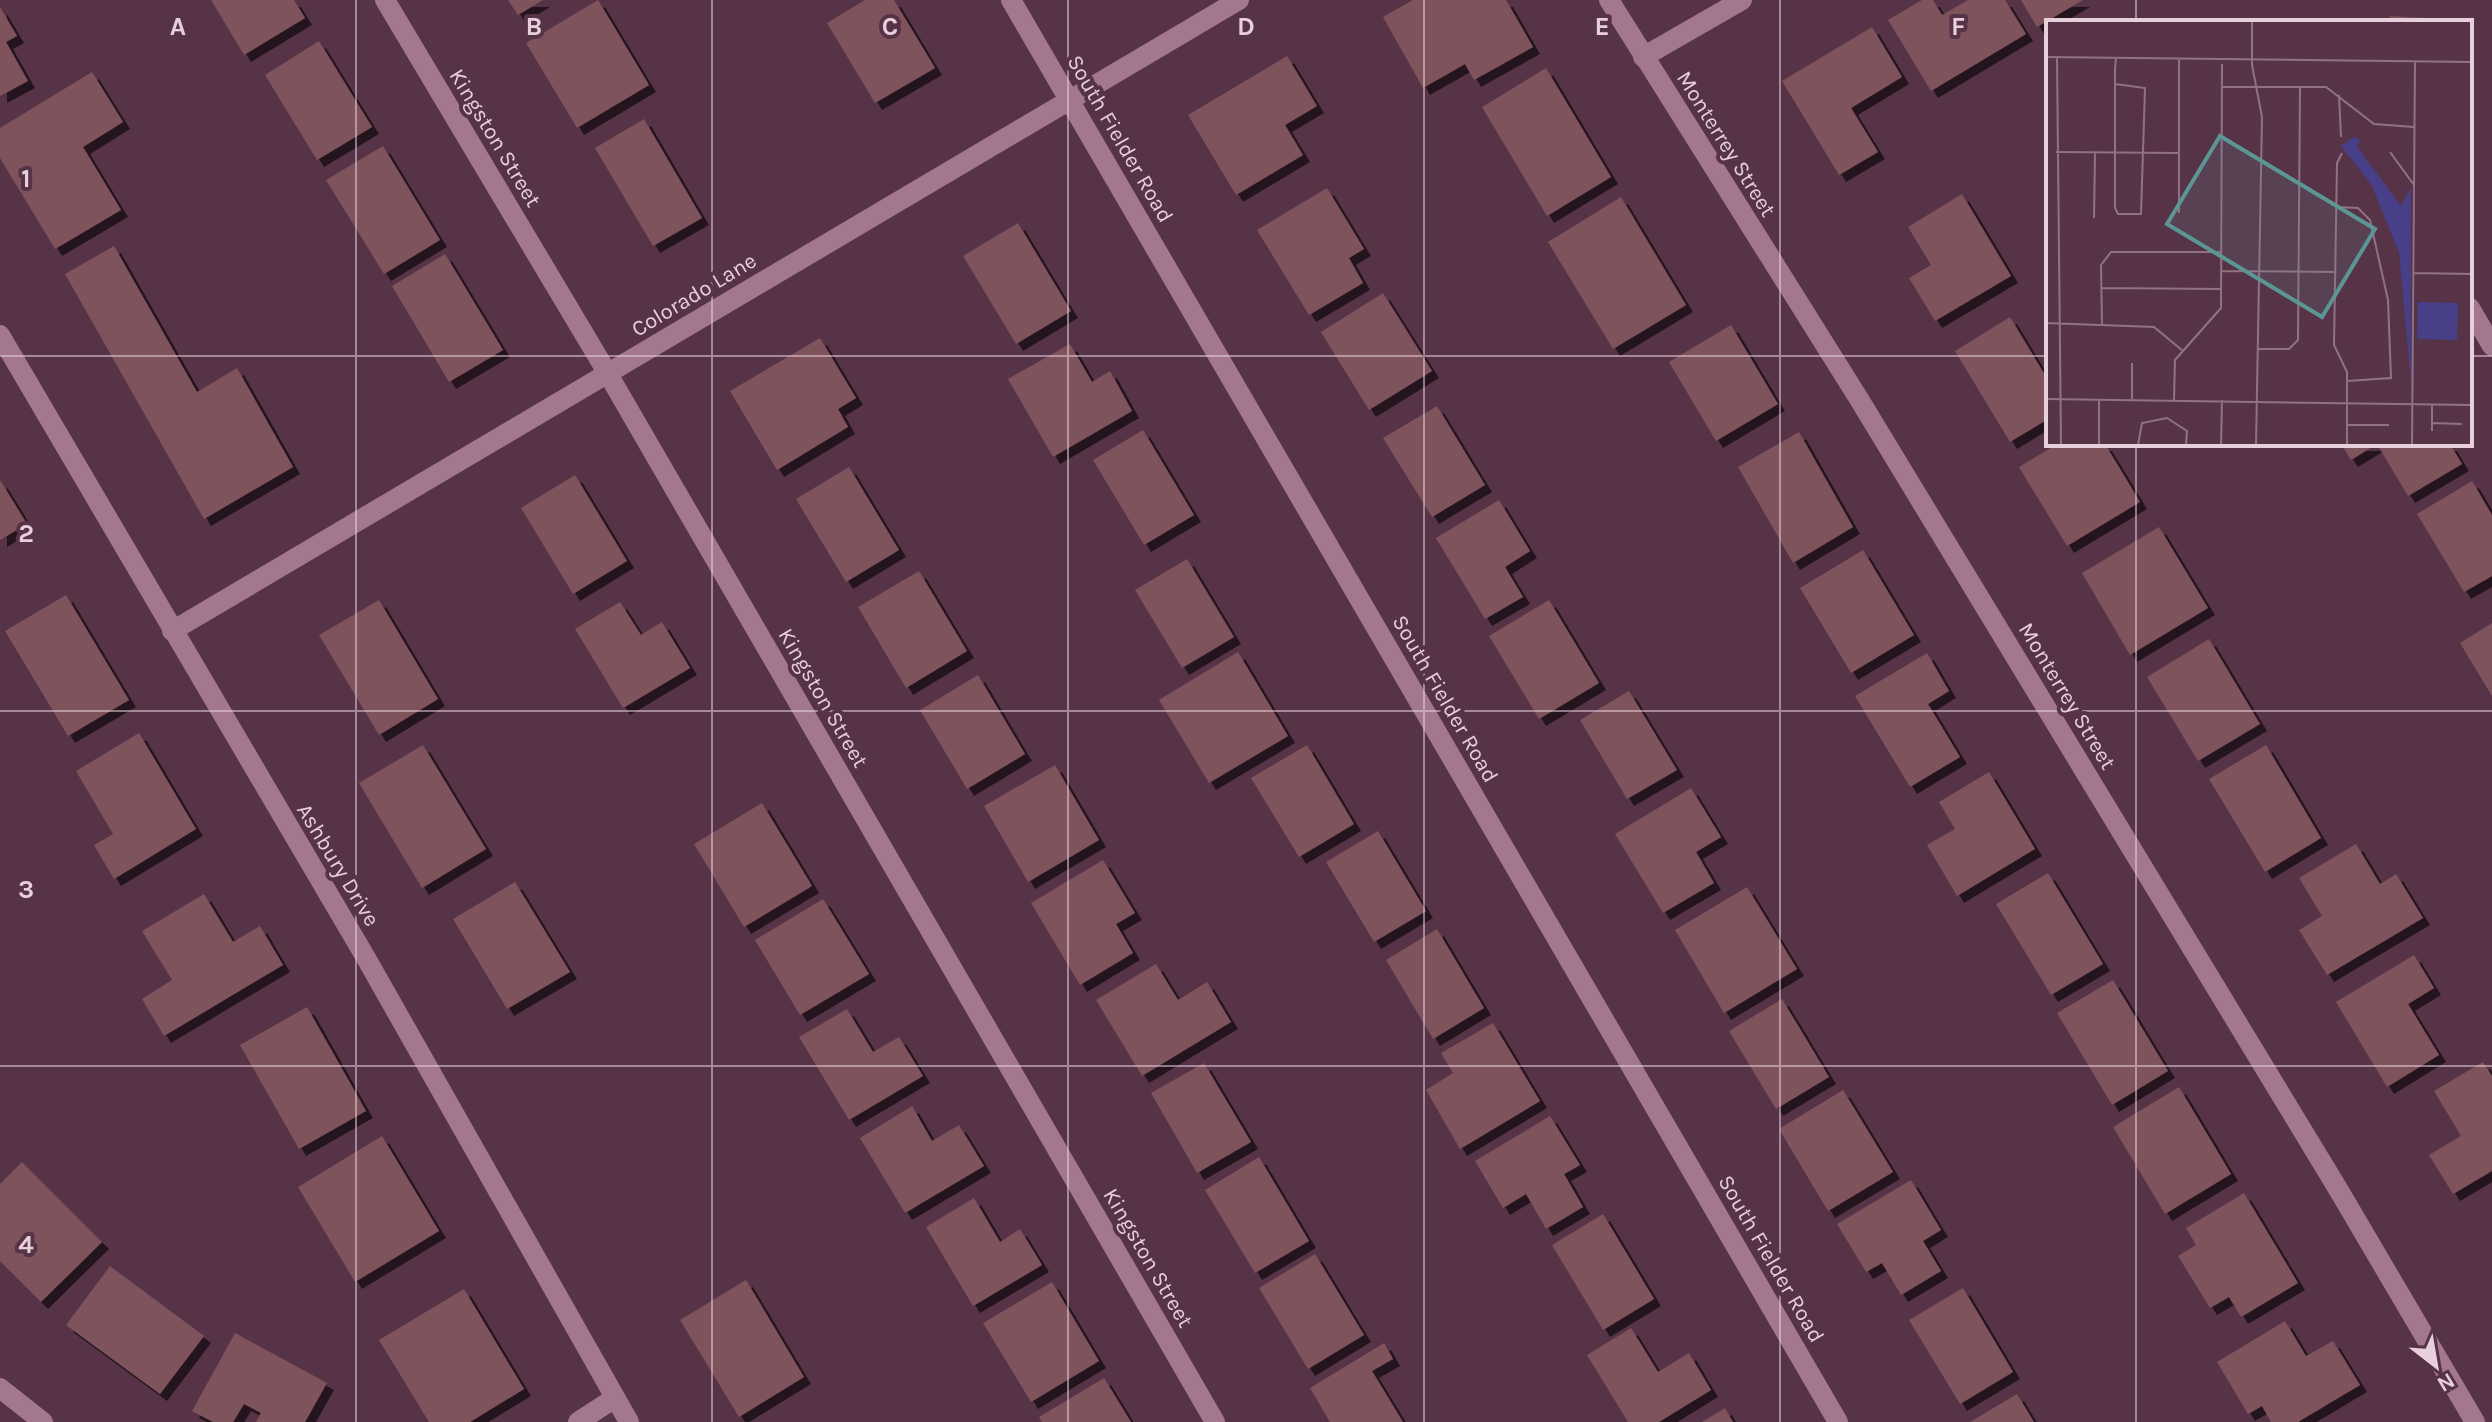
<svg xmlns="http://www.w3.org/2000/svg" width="2492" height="1422" font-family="Karla,sans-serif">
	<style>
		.building { fill: #7f525c; filter: url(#shadow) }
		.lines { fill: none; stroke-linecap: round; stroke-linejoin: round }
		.minor { stroke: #a3788f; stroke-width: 20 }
		.grid { fill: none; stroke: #e7d0dc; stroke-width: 2; stroke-opacity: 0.55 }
		.labels { text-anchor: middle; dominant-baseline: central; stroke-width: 8; stroke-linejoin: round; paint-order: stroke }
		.street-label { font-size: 22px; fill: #e7d0dc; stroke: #573348 }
		.inset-road { fill: none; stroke: #917283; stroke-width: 2 }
		.view { fill: #5b9694; fill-opacity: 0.15; stroke: #5b9694; stroke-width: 4 }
		.inset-edge { fill: none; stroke: #e7d0dc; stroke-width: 4 }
		.grid-label { font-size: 26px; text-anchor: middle; font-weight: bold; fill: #e7d0dc; stroke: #573348; stroke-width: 8; stroke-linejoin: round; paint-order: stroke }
	</style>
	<defs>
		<filter id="shadow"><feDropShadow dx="7" dy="7" stdDeviation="0" flood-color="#0009"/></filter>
	</defs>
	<rect width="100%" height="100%" fill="#573348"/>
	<!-- building -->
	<path class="building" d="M 211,0 L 294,0 L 305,18 L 244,55 Z
		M 508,0 L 543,0 L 518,15 Z
		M 598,0 L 649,85 L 577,128 L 526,43 Z
		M 865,0 L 894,0 L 935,68 L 875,103 L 827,23 Z
		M 1413,0 L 1506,0 L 1533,47 L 1474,80 L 1465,64 L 1423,88 L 1383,17 Z
		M 1922,0 L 1933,0 L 1942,15 L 1968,0 L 2005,0 L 2026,34 L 1931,91 L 1888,20 Z
		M 2021,0 L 2083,0 L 2037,27 Z
		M 0,7 L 17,36 L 6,42 L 28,81 L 0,96 Z
		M 2390,16 L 2460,20 L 2460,22 L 2390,22 Z
		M 1872,27 L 1902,77 L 1851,108 L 1878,152 L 1839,175 L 1782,81 Z
		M 319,41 L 372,127 L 317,160 L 265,75 Z
		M 1287,56 L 1317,106 L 1285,125 L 1303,155 L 1236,195 L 1188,115 Z
		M 1546,68 L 1611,177 L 1547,216 L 1482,107 Z
		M 92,72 L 123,122 L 83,147 L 121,210 L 55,249 L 0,158 L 0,128 Z
		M 644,119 L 702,218 L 653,246 L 595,148 Z
		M 383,146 L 440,240 L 384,274 L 326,180 Z
		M 1327,188 L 1364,249 L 1349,258 L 1363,283 L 1309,315 L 1257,230 Z
		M 1962,194 L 2011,276 L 1935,321 L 1909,278 L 1931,265 L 1908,227 Z
		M 1621,197 L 1686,305 L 1613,349 L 1548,242 Z
		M 1018,223 L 1071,311 L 1016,344 L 963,256 Z
		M 114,246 L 197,392 L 237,368 L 293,467 L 204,519 L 65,274 Z
		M 445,254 L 503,350 L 449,382 L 392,286 Z
		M 1383,293 L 1432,371 L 1369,410 L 1321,332 Z
		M 2010,317 L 2048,380 L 2048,419 L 2010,442 L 1955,351 Z
		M 1731,325 L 1778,404 L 1716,441 L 1669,362 Z
		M 820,338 L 856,398 L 838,409 L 848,427 L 777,470 L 730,391 Z
		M 1070,344 L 1092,382 L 1110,371 L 1132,411 L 1053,457 L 1008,379 Z
		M 1437,406 L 1485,485 L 1432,517 L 1383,438 Z
		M 1143,430 L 1194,515 L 1144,545 L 1093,460 Z
		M 1799,432 L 1853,527 L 1793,563 L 1738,467 Z
		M 2057,444 L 2105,444 L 2140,502 L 2067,546 L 2019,467 Z
		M 2341,444 L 2450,444 L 2462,464 L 2408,496 L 2377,444 L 2351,460 Z
		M 849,467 L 899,550 L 846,582 L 796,499 Z
		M 575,475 L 627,561 L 573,594 L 521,508 Z
		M 0,480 L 27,524 L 0,540 Z
		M 2472,481 L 2492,515 L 2492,576 L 2464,592 L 2417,514 Z
		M 1499,500 L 1530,551 L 1505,567 L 1523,597 L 1485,619 L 1436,538 Z
		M 2159,527 L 2208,608 L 2130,655 L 2082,573 Z
		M 1863,550 L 1914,635 L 1851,673 L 1800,588 Z
		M 1187,559 L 1234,637 L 1182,668 L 1135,590 Z
		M 919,571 L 967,651 L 906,688 L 858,607 Z
		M 66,595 L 129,700 L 68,736 L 5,631 Z
		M 379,600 L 438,699 L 379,735 L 319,635 Z
		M 1549,600 L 1599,683 L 1539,719 L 1489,636 Z
		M 620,602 L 641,635 L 662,622 L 690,668 L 623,708 L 575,629 Z
		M 2492,623 L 2492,696 L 2460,643 Z
		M 2209,639 L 2260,724 L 2198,761 L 2147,677 Z
		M 1238,652 L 1288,736 L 1209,783 L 1159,700 Z
		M 1927,653 L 1949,691 L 1928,704 L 1960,757 L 1910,787 L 1855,696 Z
		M 978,675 L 1025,754 L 967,789 L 920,710 Z
		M 1629,691 L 1677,770 L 1627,799 L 1580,720 Z
		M 139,733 L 196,829 L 114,879 L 94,845 L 113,834 L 76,771 Z
		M 423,745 L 486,849 L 422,888 L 359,783 Z
		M 1307,745 L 1354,824 L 1299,857 L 1251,778 Z
		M 2266,745 L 2321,838 L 2265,872 L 2209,779 Z
		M 1055,765 L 1099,840 L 1028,882 L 984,806 Z
		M 1989,772 L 2035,849 L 1957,896 L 1927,845 L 1955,829 L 1939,802 Z
		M 1691,788 L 1721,837 L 1696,852 L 1714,883 L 1663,913 L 1615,834 Z
		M 762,803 L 812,886 L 744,927 L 694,844 Z
		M 1378,831 L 1426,911 L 1374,942 L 1326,862 Z
		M 2356,844 L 2380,884 L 2396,874 L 2423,918 L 2327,975 L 2299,930 L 2322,916 L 2299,878 Z
		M 1103,860 L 1135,913 L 1116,924 L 1133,953 L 1080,985 L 1031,903 Z
		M 2048,873 L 2103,964 L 2051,995 L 1996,904 Z
		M 515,882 L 570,972 L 507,1009 L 453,919 Z
		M 1747,887 L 1797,969 L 1724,1013 L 1675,930 Z
		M 204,894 L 233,942 L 260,926 L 283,965 L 164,1036 L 142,999 L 172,980 L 142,931 Z
		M 823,899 L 869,974 L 800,1015 L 755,940 Z
		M 1437,929 L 1484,1008 L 1433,1039 L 1386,960 Z
		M 2414,955 L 2434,988 L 2408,1004 L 2439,1055 L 2387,1087 L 2336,1002 Z
		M 1156,964 L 1178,1000 L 1207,982 L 1231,1022 L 1142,1076 L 1096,1000 Z
		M 2113,980 L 2168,1071 L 2112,1105 L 2057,1013 Z
		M 1782,999 L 1829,1077 L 1776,1109 L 1729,1031 Z
		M 307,1007 L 366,1111 L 299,1149 L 240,1045 Z
		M 847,1009 L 873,1052 L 899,1037 L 923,1076 L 849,1120 L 799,1037 Z
		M 1493,1023 L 1540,1101 L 1460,1149 L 1426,1090 L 1453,1073 L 1441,1053 Z
		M 2483,1062 L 2492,1076 L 2492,1171 L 2453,1194 L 2429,1155 L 2461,1136 L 2434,1091 Z
		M 1204,1063 L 1251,1142 L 1197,1173 L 1151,1093 Z
		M 2179,1087 L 2231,1174 L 2165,1214 L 2113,1127 Z
		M 1843,1090 L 1893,1172 L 1828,1211 L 1779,1129 Z
		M 912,1106 L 932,1141 L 959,1125 L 984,1166 L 905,1213 L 860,1138 Z
		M 1550,1116 L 1580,1165 L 1564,1174 L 1583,1207 L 1546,1229 L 1526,1194 L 1503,1208 L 1475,1161 Z
		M 382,1136 L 439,1231 L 355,1282 L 298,1187 Z
		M 1259,1157 L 1309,1241 L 1255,1273 L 1205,1190 Z
		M 22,1162 L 102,1242 L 41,1302 L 0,1261 L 0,1184 Z
		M 1911,1180 L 1941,1230 L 1923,1241 L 1941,1271 L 1901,1295 L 1882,1263 L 1866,1272 L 1837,1224 Z
		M 2244,1193 L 2298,1283 L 2241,1317 L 2229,1297 L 2210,1308 L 2178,1256 L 2196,1245 L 2186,1228 Z
		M 974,1198 L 1000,1242 L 1020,1229 L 1042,1265 L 973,1306 L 926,1227 Z
		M 1603,1214 L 1654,1299 L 1603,1330 L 1552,1245 Z
		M 1315,1254 L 1364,1335 L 1308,1369 L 1259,1288 Z
		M 110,1266 L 204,1336 L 160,1394 L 66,1325 Z
		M 746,1280 L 804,1377 L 739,1417 L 680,1320 Z
		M 1052,1282 L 1099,1361 L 1031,1402 L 983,1323 Z
		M 1963,1288 L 2013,1372 L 1960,1404 L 1909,1320 Z
		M 464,1289 L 524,1389 L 470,1422 L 429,1422 L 379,1340 Z
		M 2285,1321 L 2306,1356 L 2333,1341 L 2360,1385 L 2298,1422 L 2271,1422 L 2262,1406 L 2248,1414 L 2217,1362 Z
		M 1631,1328 L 1658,1372 L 1689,1353 L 1711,1390 L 1659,1422 L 1628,1422 L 1587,1355 Z
		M 235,1333 L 327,1383 L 305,1422 L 256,1422 L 261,1413 L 244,1404 L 233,1422 L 213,1422 L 192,1411 Z
		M 1384,1343 L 1393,1359 L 1372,1371 L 1403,1422 L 1330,1422 L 1310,1388 Z
		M 1104,1378 L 1131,1422 L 1042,1422 L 1039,1417 Z
		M 2017,1394 L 2034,1422 L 1970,1422 Z
		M 1725,1408 L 1733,1422 L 1702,1422 Z"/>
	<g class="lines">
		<!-- minor -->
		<path class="minor" d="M 385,0 L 608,374 L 1215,1422
			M 1011,0 L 1838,1422
			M 1609,0 L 1859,399 L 2338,1189 L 2475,1422
			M 1643,57 L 1742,0
			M 2470,308 L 2492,346
			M 0,335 L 366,958 L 629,1422
			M 172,631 L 1239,0
			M 0,1388 L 43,1422
			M 578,1422 L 615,1398"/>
	</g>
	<!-- grid -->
	<path class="grid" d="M 356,0 L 356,1422M 712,0 L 712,1422M 1068,0 L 1068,1422M 1424,0 L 1424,1422M 1780,0 L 1780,1422M 2136,0 L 2136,22M 0,356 L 2048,356M 2470,356 L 2492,356M 2136,444 L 2136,1422M 0,711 L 2492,711M 0,1066 L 2492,1066"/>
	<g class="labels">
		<!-- street labels -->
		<g class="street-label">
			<text transform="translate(495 138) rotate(59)">Kingston Street</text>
			<text transform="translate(1120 139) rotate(60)">South Fielder Road</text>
			<text transform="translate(1726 144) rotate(58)">Monterrey Street</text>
			<text transform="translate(694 295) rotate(-31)">Colorado Lane</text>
			<text transform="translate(2067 696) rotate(59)">Monterrey Street</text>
			<text transform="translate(823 698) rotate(60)">Kingston Street</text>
			<text transform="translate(1445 699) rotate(60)">South Fielder Road</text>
			<text transform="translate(338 865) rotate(59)">Ashbury Drive</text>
			<text transform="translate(1148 1258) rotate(60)">Kingston Street</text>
			<text transform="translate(1771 1259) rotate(60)">South Fielder Road</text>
		</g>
	</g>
	<!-- overview -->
	<g transform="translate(2046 20)">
		<rect width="426" height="426" fill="#573348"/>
		<path d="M 308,117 L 314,119 L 311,127 L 355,186 L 365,167 L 365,362 L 353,232 L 325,164 L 295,126 ZM 372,282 L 412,283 L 411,320 L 371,319 Z" fill="#473f87"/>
		<path class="inset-road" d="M 0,37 L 426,42M 11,37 L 15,425M 133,39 L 133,193M 206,45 L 216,97 L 210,425M 206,45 L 206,1M 69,64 L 99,68 L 95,194 L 72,194 L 69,188 L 69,49 L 70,38M 176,67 L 280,67 L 328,104 L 368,107M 293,75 L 295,117M 10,132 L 134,133M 344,132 L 368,165M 296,133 L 291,143 L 288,325 L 301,352 L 301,425M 290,187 L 312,188 L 324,200 L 342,280 L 345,358 L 301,361M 48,198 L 49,133M 176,251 L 289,252M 367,253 L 426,254M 55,268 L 176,269M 0,303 L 108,307 L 137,331M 56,304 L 55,245 L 65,232 L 176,232M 212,329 L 243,329 L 252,320 L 254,68M 0,379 L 426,385M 53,379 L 53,425M 86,379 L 86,343M 128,380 L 129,340 L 175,288 L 176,44M 386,403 L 416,404M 301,405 L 343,405M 386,411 L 386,384M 92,425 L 96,403 L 121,398 L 141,411 L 140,425M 175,425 L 176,380M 366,425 L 369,41"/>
		<path class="view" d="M 174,116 L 329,209 L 276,297 L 121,204 Z"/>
		<rect width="426" height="426" class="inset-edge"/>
	</g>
	<g class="grid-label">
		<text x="178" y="35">A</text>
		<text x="534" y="35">B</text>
		<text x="890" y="35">C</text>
		<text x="1246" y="35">D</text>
		<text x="1602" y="35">E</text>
		<text x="1958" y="35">F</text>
		<text x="26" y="187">1</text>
		<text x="26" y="542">2</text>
		<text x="26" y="898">3</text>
		<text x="26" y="1253">4</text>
	</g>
	<!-- north arrow -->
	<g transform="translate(2436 1366) rotate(149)" stroke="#573348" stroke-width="6" paint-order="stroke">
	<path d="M0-6L14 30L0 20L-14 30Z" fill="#e7d0dc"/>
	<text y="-12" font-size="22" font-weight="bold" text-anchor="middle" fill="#e7d0dc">N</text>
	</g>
</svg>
